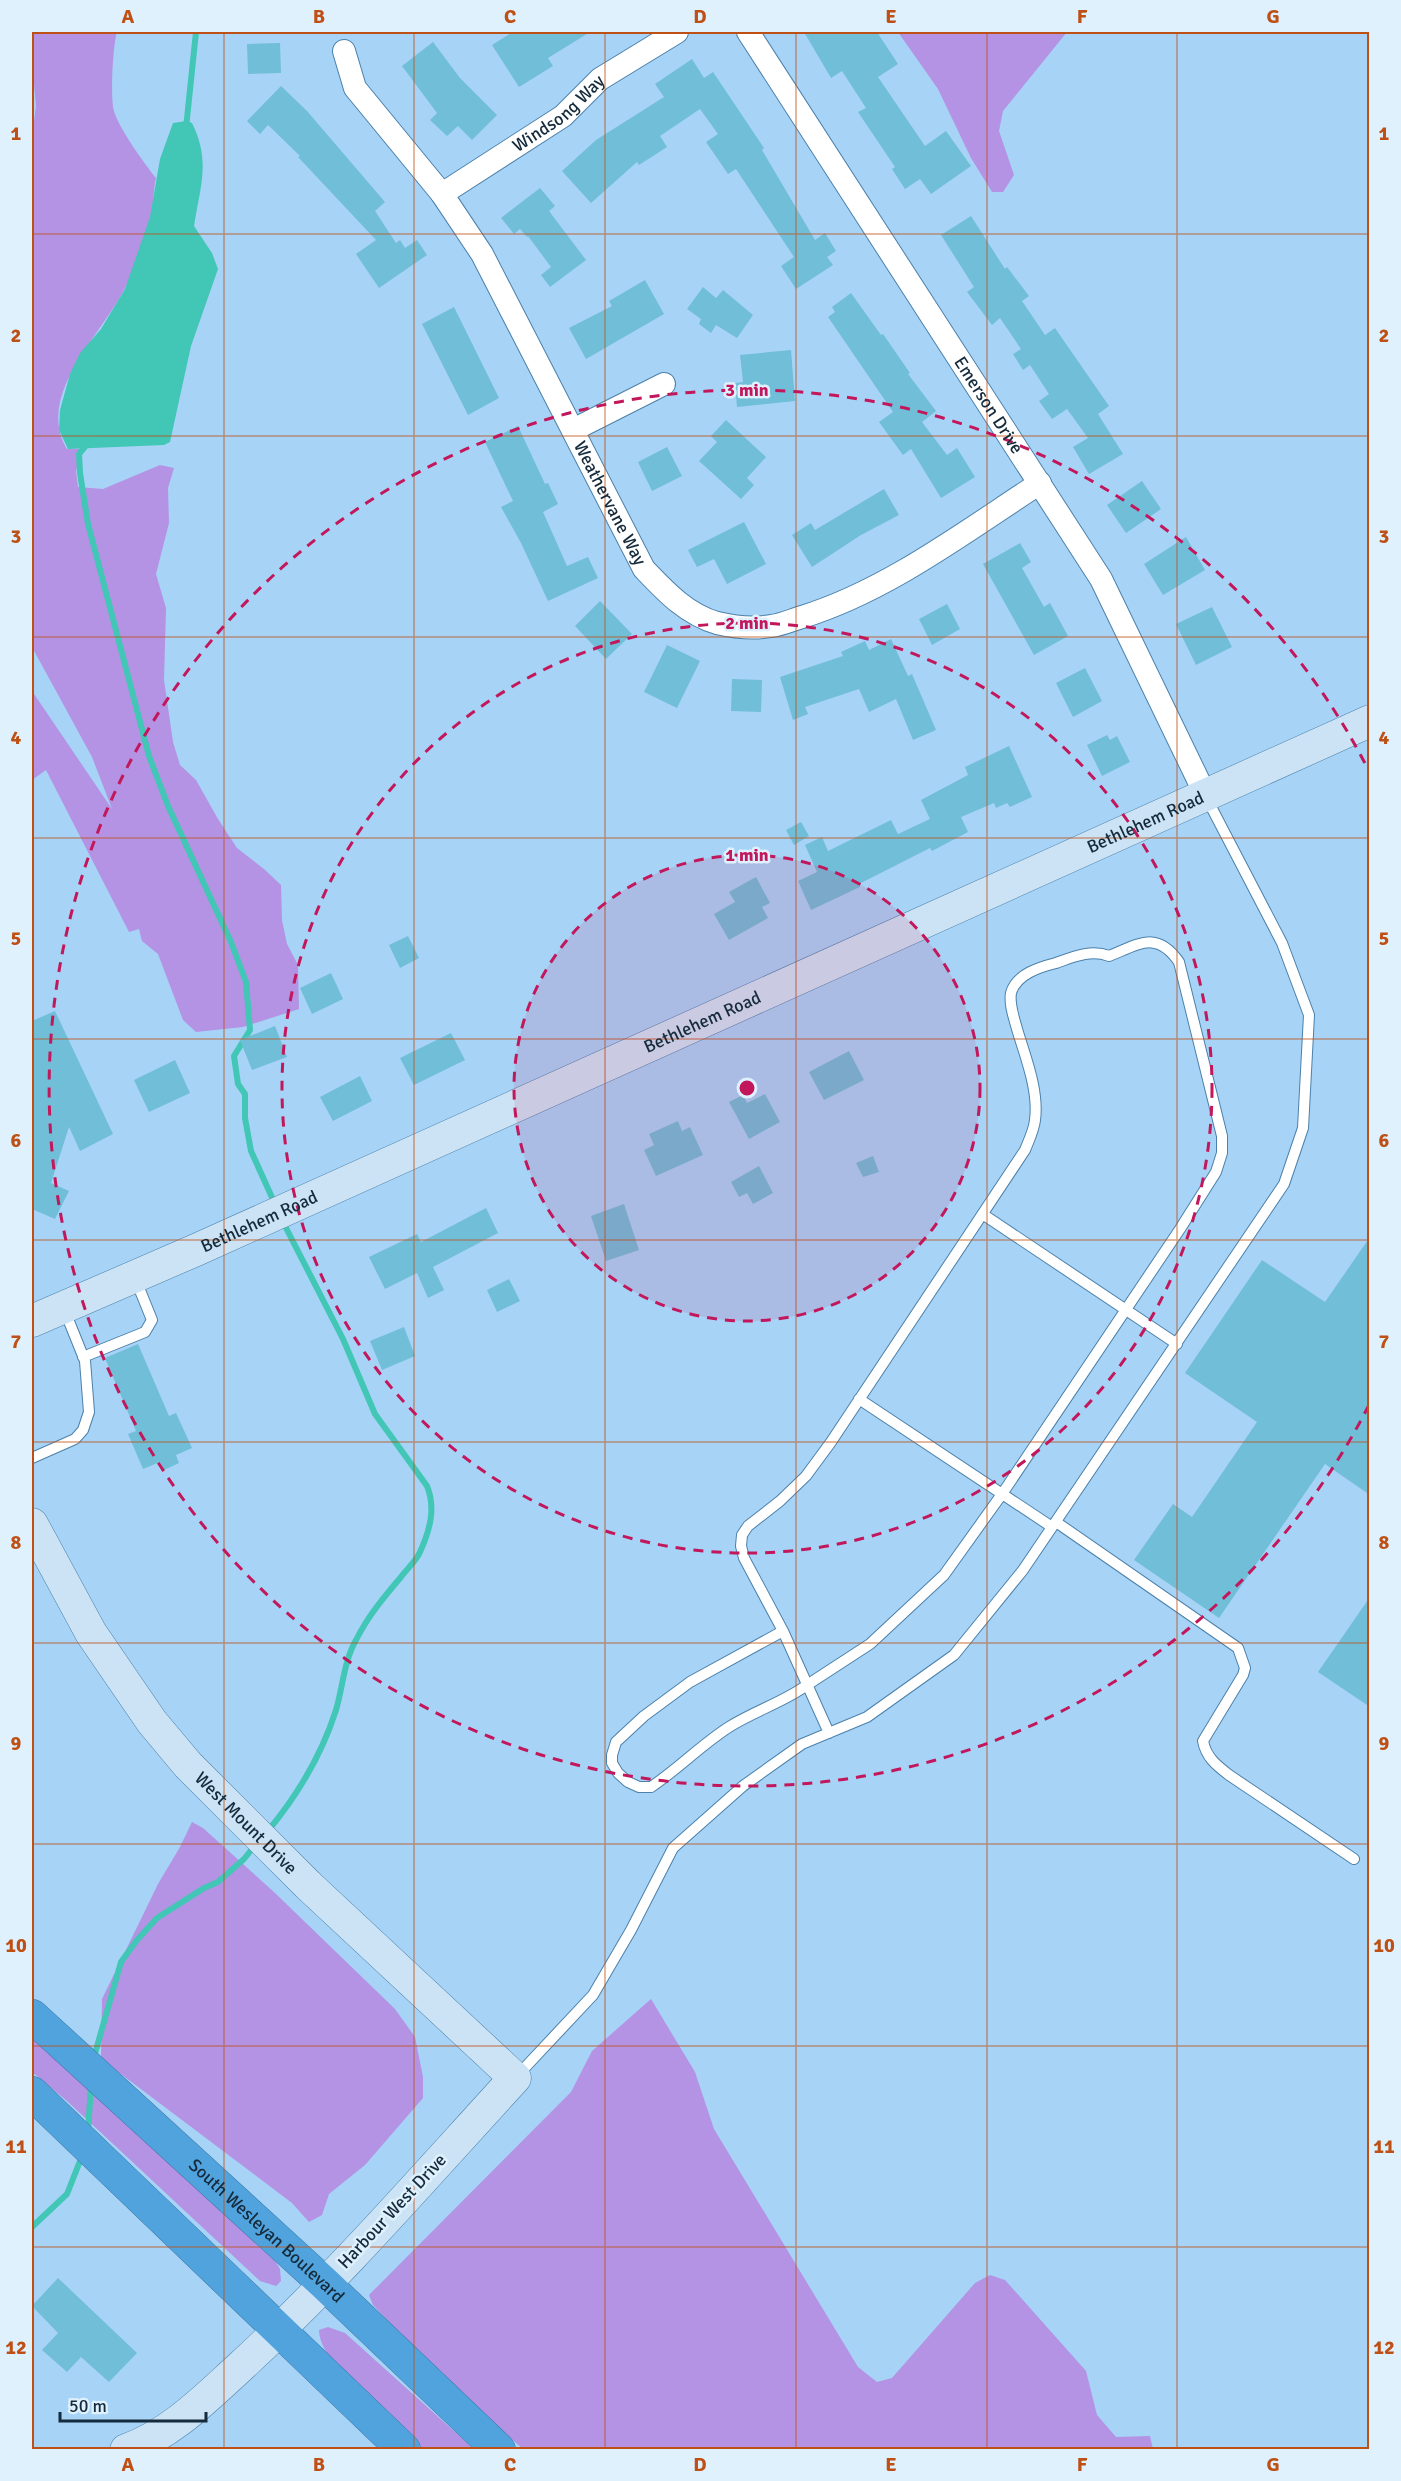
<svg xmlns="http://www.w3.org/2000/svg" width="1401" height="2481" font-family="Signika,sans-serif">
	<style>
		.green { fill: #b492e4 }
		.water { fill: #42c6b5 }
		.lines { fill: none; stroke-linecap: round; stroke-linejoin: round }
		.stream { stroke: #42c6b5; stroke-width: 6 }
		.building { fill: #71bed9 }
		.lane-casing { stroke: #4b81aa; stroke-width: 12 }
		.street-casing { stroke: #4b81aa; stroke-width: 24 }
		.secondary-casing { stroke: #4b81aa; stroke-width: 33 }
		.highway-casing { stroke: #3c79a5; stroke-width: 34 }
		.lane { stroke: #fff; stroke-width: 10 }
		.street { stroke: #fff; stroke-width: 22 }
		.secondary { stroke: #cbe3f5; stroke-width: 32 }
		.highway { stroke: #51a3de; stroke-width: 33 }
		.grid { fill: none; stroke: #be5016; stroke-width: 1.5; stroke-opacity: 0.55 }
		.ring { fill: none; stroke: #c2185b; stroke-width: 3; stroke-dasharray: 10 8 }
		.labels { text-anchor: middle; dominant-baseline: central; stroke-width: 5; stroke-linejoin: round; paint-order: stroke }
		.street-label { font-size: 18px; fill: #152b3c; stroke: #e0f1fe }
		.centre { fill: #c2185b; stroke: #e0f1fe; stroke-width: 3 }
		.ring-label { font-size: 18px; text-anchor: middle; font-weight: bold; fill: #c2185b; stroke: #e0f1fe; stroke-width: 5; stroke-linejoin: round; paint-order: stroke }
		.neatline { fill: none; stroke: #be5016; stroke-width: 2 }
		.grid-label { font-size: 20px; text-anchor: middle; font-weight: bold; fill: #be5016 }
	</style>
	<rect width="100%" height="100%" fill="#a7d3f7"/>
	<!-- green -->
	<path class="green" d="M 32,32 L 117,32 C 113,44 110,98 114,111 C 118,127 144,163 156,178 C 153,190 154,203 151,215 C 145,239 136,266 125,288 C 103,333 34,395 67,449 L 82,449 L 76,471 L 78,487 L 103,489 L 160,465 L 174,468 L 168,488 L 169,523 L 156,574 L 166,608 L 164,680 L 173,742 L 180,765 L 196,780 L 218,819 L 237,848 L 264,869 L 281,885 L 282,920 L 287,944 L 298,965 L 299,1009 L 243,1027 L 196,1032 L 183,1020 L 158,954 L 142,941 L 139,929 L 129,932 L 46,770 L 32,780 L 32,691 L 112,809 L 92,757 L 32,647 L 32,137 L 36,106 L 32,63 Z
		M 898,32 L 1067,32 L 1003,111 L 999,131 L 1014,175 L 1003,192 L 992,192 L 971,158 L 938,89 Z
		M 192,1822 L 203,1828 L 275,1893 L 395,2009 L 415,2037 L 423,2077 L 423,2098 L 365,2165 L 329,2194 L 322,2215 L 309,2222 L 292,2203 L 101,2059 L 102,1999 L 158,1884 L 180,1847 Z
		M 651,1999 L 695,2072 L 714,2129 L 858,2367 L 877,2382 L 892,2378 L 975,2283 L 990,2275 L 1005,2280 L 1086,2371 L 1097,2415 L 1116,2437 L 1150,2436 L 1153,2449 L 523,2449 L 449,2385 L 373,2305 L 369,2295 L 571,2092 L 592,2051 Z
		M 32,2032 L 269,2251 L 280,2269 L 281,2281 L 276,2286 L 260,2281 L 67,2101 L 32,2072 Z
		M 328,2327 L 345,2333 L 474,2449 L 422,2449 C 394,2425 320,2367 319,2330 Z"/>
	<!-- water -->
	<path class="water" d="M 187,121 L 192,123 C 211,161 200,187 194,226 L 212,253 L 218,269 L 191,346 L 170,442 L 164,445 L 68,449 L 59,430 L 60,410 L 70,374 L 80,353 L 101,329 L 125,289 L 150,217 L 160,159 L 173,123 Z"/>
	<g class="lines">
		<!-- stream -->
		<path class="stream" d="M 186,128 L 196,32
			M 88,443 L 79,454 L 80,473 L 88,524 L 149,756 L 168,806 L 231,942 L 246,982 L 250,1030 L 234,1056 L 238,1084 L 245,1094 L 245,1118 L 251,1151 L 275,1204
			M 267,1832 C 297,1796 322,1754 336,1710 C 343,1686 344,1661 356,1640 C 368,1616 384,1597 401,1577 C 407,1569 416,1561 420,1552 C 430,1530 436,1508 427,1486 L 375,1414 L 343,1339 L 283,1222
			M 94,2057 L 121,1962 L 137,1940 L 157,1918 L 204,1888 L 218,1882 L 244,1859 L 256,1844
			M 88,2132 L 91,2085
			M 32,2227 L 67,2194 L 82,2156"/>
	</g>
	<!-- building -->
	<path class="building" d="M 513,32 L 590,32 L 548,58 L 553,66 L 519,87 L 492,45 Z
		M 804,32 L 877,32 L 898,64 L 878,77 L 925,146 L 946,131 L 971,166 L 931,194 L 920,179 L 905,189 L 892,169 L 895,167 L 858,112 L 866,108 L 842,71 L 831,78 Z
		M 433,42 L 460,78 L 497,115 L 472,140 L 458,126 L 447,136 L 430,120 L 437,113 L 402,66 Z
		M 280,43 L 281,73 L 248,74 L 247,44 Z
		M 692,59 L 704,78 L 713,72 L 764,148 L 762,150 L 815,240 L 825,233 L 836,251 L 827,257 L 833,265 L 796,289 L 781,266 L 794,257 L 736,169 L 728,174 L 706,142 L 718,134 L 700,109 L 660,136 L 667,147 L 639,165 L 637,162 L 591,203 L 562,171 L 596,140 L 664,97 L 655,84 Z
		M 281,86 L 307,111 L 385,202 L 375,211 L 396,243 L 400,240 L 405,248 L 417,240 L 427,255 L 379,288 L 356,254 L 376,240 L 298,157 L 300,156 L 268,125 L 260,134 L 247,121 Z
		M 540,188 L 555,206 L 549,211 L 586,260 L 550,287 L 541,275 L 551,267 L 528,236 L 527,237 L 520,229 L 514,234 L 501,218 Z
		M 971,216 L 1005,269 L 1007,267 L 1029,296 L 1022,301 L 1045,335 L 1055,328 L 1109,406 L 1098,414 L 1123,454 L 1089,474 L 1073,447 L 1088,438 L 1067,409 L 1052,419 L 1039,401 L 1049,394 L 1030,365 L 1023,370 L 1013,354 L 1021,349 L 1000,318 L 992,325 L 967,292 L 974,287 L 941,235 Z
		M 645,280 L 664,314 L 586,359 L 569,328 L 612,306 L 609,301 Z
		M 703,287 L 716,298 L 723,290 L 753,315 L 737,338 L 716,325 L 711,333 L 699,324 L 701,319 L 687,309 Z
		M 851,293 L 881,335 L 883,334 L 910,373 L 908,374 L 936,411 L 922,422 L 947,455 L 957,448 L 975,477 L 941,498 L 911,449 L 903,455 L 879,422 L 893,412 L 828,317 L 835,312 L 832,307 Z
		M 454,307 L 499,398 L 468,415 L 422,324 Z
		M 791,350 L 795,401 L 737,407 L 735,383 L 743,382 L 740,355 Z
		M 726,420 L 766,457 L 747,478 L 754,485 L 741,499 L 699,461 L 717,442 L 711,436 Z
		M 518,426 L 545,484 L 548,483 L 558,504 L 543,512 L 567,566 L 588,557 L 598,578 L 548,601 L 521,543 L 501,507 L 513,501 L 485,442 Z
		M 667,447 L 682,476 L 652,491 L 638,462 Z
		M 1142,481 L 1161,509 L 1126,533 L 1107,505 Z
		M 884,489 L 899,515 L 861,535 L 812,567 L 792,535 L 811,523 L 815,530 Z
		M 744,522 L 766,564 L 727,584 L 714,559 L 697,567 L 688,550 Z
		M 1186,537 L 1205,570 L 1163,595 L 1144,564 Z
		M 1020,543 L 1031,562 L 1022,568 L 1044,607 L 1050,603 L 1068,636 L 1034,655 L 983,564 Z
		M 600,601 L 632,634 L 606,659 L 575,626 Z
		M 947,604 L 960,629 L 932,645 L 919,619 Z
		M 1212,607 L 1232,647 L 1196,665 L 1176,624 Z
		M 891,639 L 908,676 L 912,674 L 936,730 L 913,740 L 896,699 L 869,712 L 859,689 L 805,707 L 808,714 L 793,720 L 780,677 L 843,656 L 841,652 L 865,641 L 869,650 Z
		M 667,645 L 700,661 L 677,708 L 644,692 Z
		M 1085,668 L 1102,701 L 1073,717 L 1056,683 Z
		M 732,679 L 762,680 L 761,712 L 731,711 Z
		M 1107,735 L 1110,740 L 1117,736 L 1130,762 L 1102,776 L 1087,745 Z
		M 1009,746 L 1032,797 L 1010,807 L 1007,803 L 996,808 L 994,803 L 961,817 L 968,832 L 932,851 L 930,848 L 859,884 L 860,887 L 811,910 L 798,881 L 817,872 L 805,845 L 822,837 L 828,851 L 891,820 L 898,834 L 930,819 L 921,800 L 968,775 L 965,767 Z
		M 801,822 L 809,836 L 794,845 L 786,830 Z
		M 756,877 L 770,903 L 762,907 L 768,918 L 729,940 L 714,914 L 735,902 L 729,892 Z
		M 408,936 L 419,958 L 400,968 L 389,945 Z
		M 331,973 L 343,999 L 312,1014 L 300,988 Z
		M 55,1011 L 113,1134 L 80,1151 L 69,1127 L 51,1183 L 69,1191 L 55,1219 L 32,1209 L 32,1021 Z
		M 275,1026 L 287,1057 L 252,1070 L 240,1040 Z
		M 451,1033 L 465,1060 L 414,1085 L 400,1058 Z
		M 849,1051 L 864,1080 L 824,1100 L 809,1072 Z
		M 175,1060 L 190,1093 L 149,1112 L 134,1080 Z
		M 360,1076 L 372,1101 L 333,1121 L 320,1097 Z
		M 765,1094 L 780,1122 L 749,1139 L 729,1102 L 743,1095 L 747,1103 Z
		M 678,1121 L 682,1131 L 690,1127 L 703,1155 L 656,1176 L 644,1150 L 654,1145 L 649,1134 Z
		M 873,1156 L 879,1172 L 863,1177 L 856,1163 Z
		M 759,1166 L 773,1193 L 753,1204 L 747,1193 L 739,1197 L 731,1182 Z
		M 624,1204 L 639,1250 L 606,1261 L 591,1216 Z
		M 486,1208 L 498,1233 L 433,1267 L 444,1290 L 428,1298 L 417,1273 L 385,1289 L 369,1257 L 417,1234 L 421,1242 Z
		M 1370,1237 L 1370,1495 L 1325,1464 L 1219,1618 L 1134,1560 L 1173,1504 L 1192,1517 L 1257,1422 L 1185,1373 L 1262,1260 L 1325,1302 Z
		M 509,1279 L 520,1301 L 497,1312 L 487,1290 Z
		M 404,1327 L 415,1356 L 382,1370 L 370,1341 Z
		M 138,1344 L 169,1416 L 176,1413 L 192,1448 L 176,1455 L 179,1463 L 164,1470 L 160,1462 L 143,1469 L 128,1434 L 136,1431 L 105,1358 Z
		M 1370,1597 L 1370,1707 L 1318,1672 Z
		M 58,2278 L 137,2353 L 109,2382 L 81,2357 L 67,2372 L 42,2350 L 58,2333 L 32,2306 Z"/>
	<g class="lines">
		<defs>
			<path id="lane" d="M 984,1215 L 1177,1344
				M 83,1357 L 145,1332 L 152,1320 L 135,1278
				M 859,1399 L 1052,1527
				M 32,1458 L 75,1439 L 83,1430 L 89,1412 L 85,1361 L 64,1309
				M 1056,1522 L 1238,1648 L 1245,1668 L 1243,1675 L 1203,1741 C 1206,1757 1216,1765 1229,1775 L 1354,1859
				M 783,1631 L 690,1682 L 644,1716 L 616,1742 L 612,1755 L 612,1763 L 618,1773 L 628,1782 L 639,1787 L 651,1787 C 678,1769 701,1745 729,1727 C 754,1711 784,1702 807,1685 L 870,1644 L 944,1575 L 1002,1494 L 1180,1229 L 1216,1172 L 1222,1153 L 1222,1136 L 1179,962 C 1157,930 1139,944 1109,956 C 1091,949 1073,957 1056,963 C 1040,967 1016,974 1011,993 C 1009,1004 1014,1018 1017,1029 C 1025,1056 1039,1090 1035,1120 C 1034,1130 1029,1140 1025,1150 L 831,1442 L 806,1476 L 780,1501 L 748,1526 L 742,1535 L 741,1546 L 744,1558 L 783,1631 L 829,1733
				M 517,2076 L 593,1995 L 631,1930 L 673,1848 L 743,1786 L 802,1744 L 867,1717 L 954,1655 L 1023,1570 L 1284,1184 L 1303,1128 L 1309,1015 L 1282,943 L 1206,797"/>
			<g id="street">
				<path id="s1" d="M 748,32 L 1101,579 L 1205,794"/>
				<path id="s2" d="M 344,51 L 355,88 L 442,194 L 482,254 L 644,569 C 665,591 686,614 717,623 C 734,627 754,629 771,626 C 781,625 792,620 802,617 C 887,591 966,531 1040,483"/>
				<path id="s3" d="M 442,194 L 563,116 L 600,79 L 677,32"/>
				<path d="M 573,430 L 664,384"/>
			</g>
			<g id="secondary">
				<path id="s4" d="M 32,1321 L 196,1250 L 1370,721"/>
				<path id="s5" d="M 32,1524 L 91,1633 L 152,1722 L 188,1765 L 308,1885 L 515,2078 C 425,2176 337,2278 239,2368 C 205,2399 171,2434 126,2450"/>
			</g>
			<g id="highway">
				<path id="s6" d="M 32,2016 L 325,2284 L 499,2450"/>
				<path d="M 32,2093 L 404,2450"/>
			</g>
		</defs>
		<!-- lane casing -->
		<use href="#lane" class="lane-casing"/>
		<!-- street casing -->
		<use href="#street" class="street-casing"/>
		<!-- secondary casing -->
		<use href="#secondary" class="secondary-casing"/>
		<!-- highway casing -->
		<use href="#highway" class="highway-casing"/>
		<!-- lane -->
		<use href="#lane" class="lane"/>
		<!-- street -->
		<use href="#street" class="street"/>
		<!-- secondary -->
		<use href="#secondary" class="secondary"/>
		<!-- highway -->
		<use href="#highway" class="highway"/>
	</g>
	<!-- grid -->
	<path class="grid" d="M 224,32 L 224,2450M 414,32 L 414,2450M 605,32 L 605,2450M 796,32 L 796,2450M 987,32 L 987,2450M 1177,32 L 1177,2450M 32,234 L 1370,234M 32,436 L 1370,436M 32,637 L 1370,637M 32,838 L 1370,838M 32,1039 L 1370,1039M 32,1240 L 1370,1240M 32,1442 L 1370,1442M 32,1643 L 1370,1643M 32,1844 L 1370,1844M 32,2046 L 1370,2046M 32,2247 L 1370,2247"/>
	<!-- distance rings -->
	<circle cx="747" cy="1088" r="233" fill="#c2185b" fill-opacity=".12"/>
	<g class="ring">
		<circle cx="747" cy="1088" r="233"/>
		<circle cx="747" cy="1088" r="465"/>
		<path d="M1369 1405A698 698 0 1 1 1369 771"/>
	</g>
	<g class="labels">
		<!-- street labels -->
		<g class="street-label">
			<text stroke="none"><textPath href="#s3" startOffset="142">Windsong Way</textPath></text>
			<text stroke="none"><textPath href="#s1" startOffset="444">Emerson Drive</textPath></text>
			<text stroke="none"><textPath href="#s2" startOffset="528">Weathervane Way</textPath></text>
			<text stroke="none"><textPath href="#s4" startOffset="1220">Bethlehem Road</textPath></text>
			<text stroke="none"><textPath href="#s4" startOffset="734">Bethlehem Road</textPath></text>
			<text stroke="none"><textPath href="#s4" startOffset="248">Bethlehem Road</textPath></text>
			<text stroke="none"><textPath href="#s5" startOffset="370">West Mount Drive</textPath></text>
			<text transform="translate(392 2211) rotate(-47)">Harbour West Drive</text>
			<text stroke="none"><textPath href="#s6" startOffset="318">South Wesleyan Boulevard</textPath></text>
		</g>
	</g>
	<circle cx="747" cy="1088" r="9" class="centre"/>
	<g class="ring-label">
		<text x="747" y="396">3 min</text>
		<text x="747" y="629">2 min</text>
		<text x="747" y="861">1 min</text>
	</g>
	<!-- border -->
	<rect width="1401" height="2481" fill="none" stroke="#e0f1fe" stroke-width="66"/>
	<!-- scale -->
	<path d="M60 2412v9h146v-9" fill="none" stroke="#152b3c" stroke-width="3"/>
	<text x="69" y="2412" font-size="18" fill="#152b3c" stroke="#e0f1fe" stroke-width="4.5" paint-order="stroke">50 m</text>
	<rect x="33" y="33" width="1335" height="2415" class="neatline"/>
	<g class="grid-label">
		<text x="128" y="23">A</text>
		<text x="319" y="23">B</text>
		<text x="510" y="23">C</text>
		<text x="700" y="23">D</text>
		<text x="891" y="23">E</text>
		<text x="1082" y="23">F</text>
		<text x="1273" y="23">G</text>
		<text x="16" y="140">1</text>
		<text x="1384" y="140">1</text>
		<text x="16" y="342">2</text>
		<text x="1384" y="342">2</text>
		<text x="16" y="543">3</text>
		<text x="1384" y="543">3</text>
		<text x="16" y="744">4</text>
		<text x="1384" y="744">4</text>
		<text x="16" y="945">5</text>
		<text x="1384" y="945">5</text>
		<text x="16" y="1147">6</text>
		<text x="1384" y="1147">6</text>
		<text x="16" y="1348">7</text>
		<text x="1384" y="1348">7</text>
		<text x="16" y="1549">8</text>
		<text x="1384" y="1549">8</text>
		<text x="16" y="1750">9</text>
		<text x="1384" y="1750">9</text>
		<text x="16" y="1952">10</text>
		<text x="1384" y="1952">10</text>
		<text x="16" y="2153">11</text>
		<text x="1384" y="2153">11</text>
		<text x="16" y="2354">12</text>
		<text x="1384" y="2354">12</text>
		<text x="128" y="2471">A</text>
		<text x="319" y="2471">B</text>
		<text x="510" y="2471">C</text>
		<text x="700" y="2471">D</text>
		<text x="891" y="2471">E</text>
		<text x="1082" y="2471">F</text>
		<text x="1273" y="2471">G</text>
	</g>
</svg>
